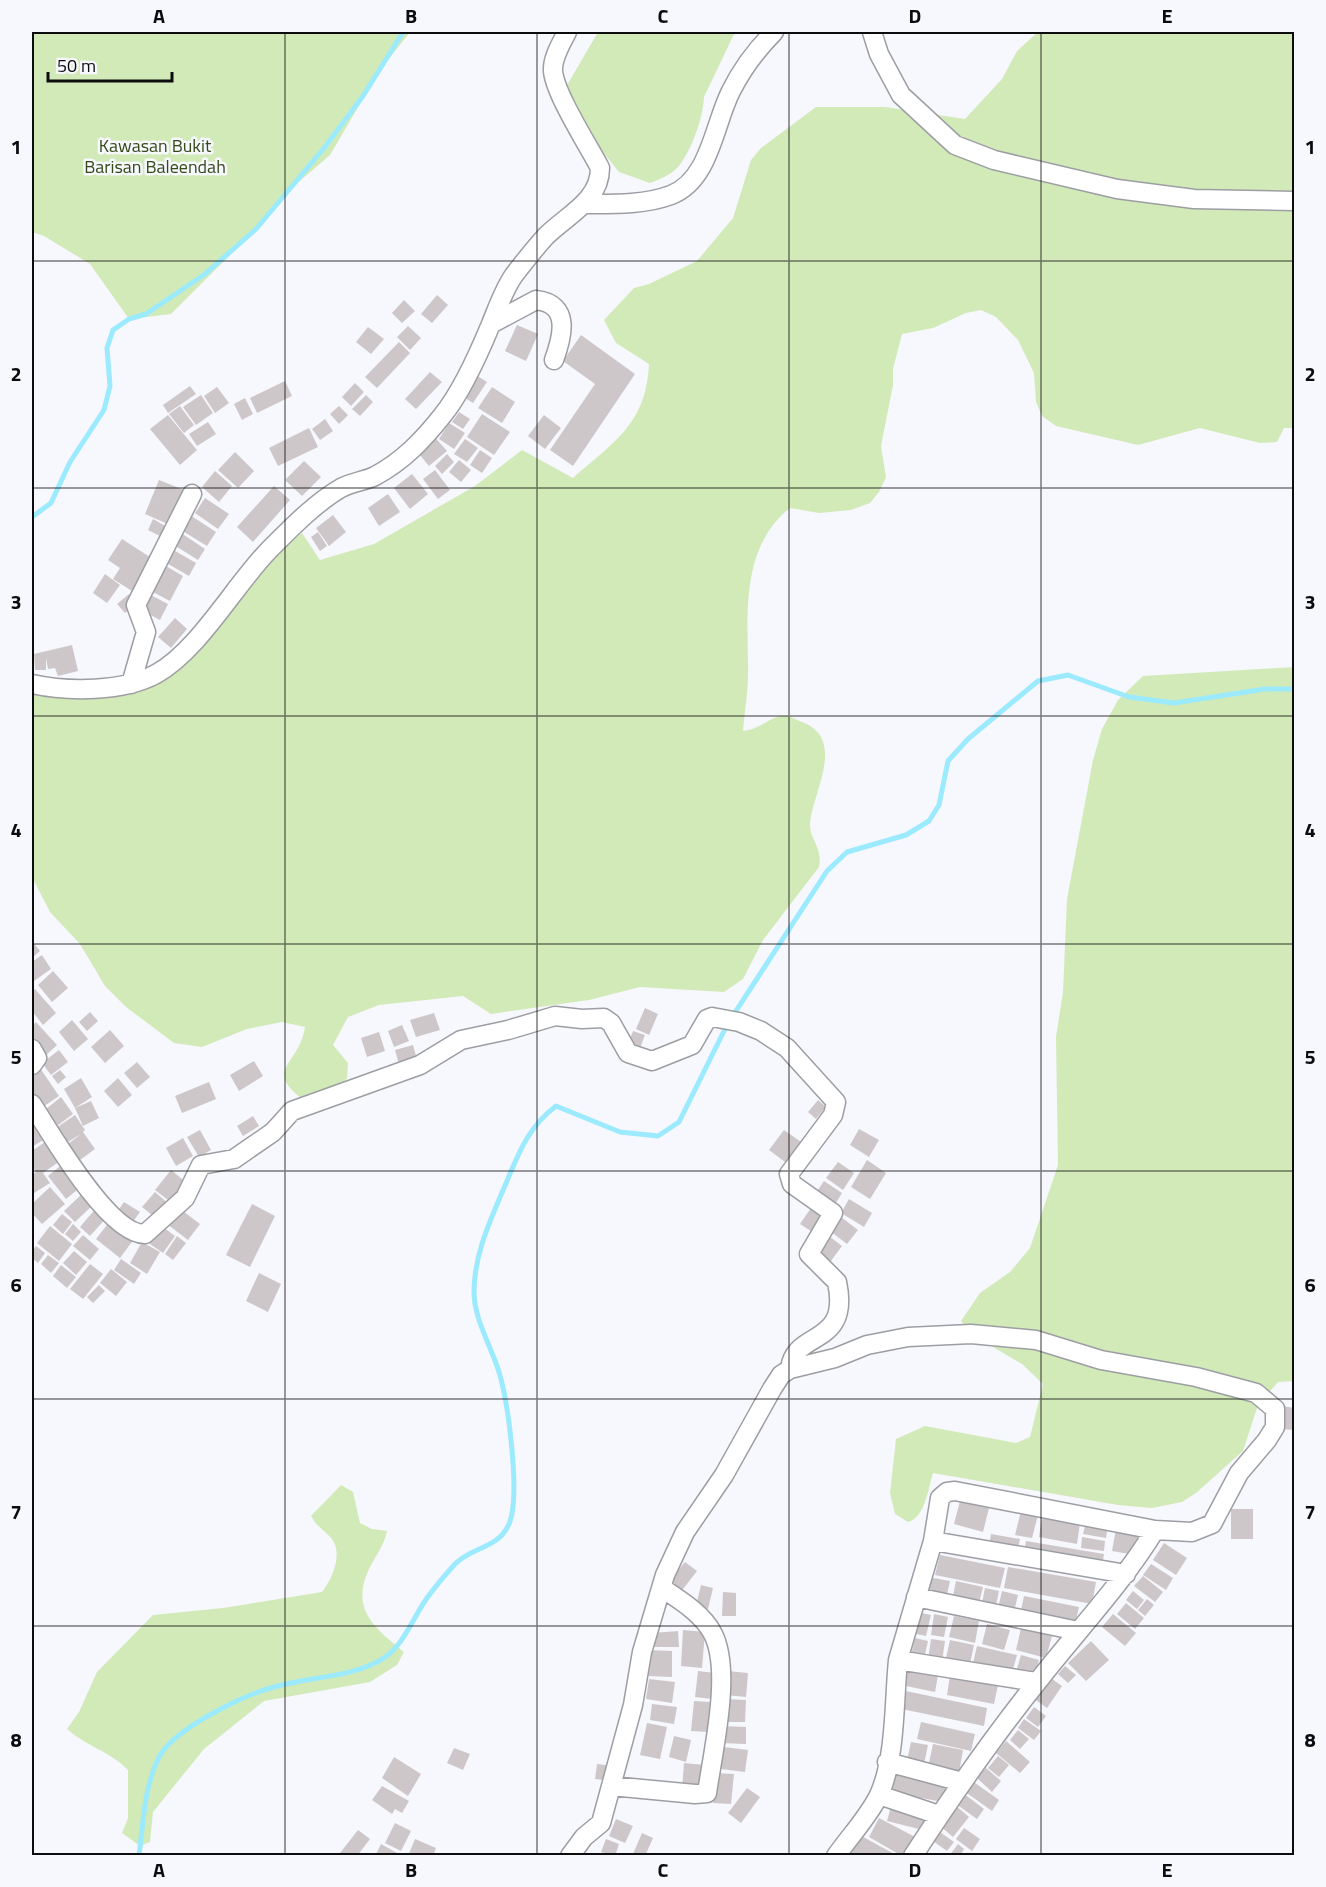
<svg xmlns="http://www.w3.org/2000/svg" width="1326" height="1887" viewBox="0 0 1326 1887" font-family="'Titillium Web',sans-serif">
<rect width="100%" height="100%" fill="#f7f7fe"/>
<!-- green -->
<path fill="#d2eab8" d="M32 32H410L380 70 330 155 280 198 256 229 171 314 129 319 90 264 44 236 32 232Z
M598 32H735L704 97C703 118 692 150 678 167 671 175 660 179 650 183L619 172 599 147 566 87Z
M1038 32H1294V428H1284L1277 442 1260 443 1200 428 1138 445 1056 426 1042 416 1036 402 1034 373 1018 340 996 317 981 310 966 313 933 328 902 334 893 369V385L881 446 886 477 879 492 870 503 851 510 819 513 790 508C743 545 747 608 748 662 749 685 745 709 743 731 760 730 769 716 785 716 790 716 797 720 802 722 847 739 813 791 810 823 809 839 823 847 819 867L763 940 743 979 724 992 640 987 589 1000 491 1014 463 996 379 1005 348 1017 333 1045 348 1063 347 1078 334 1100 311 1105C258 1069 299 1068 305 1027L282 1022 247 1029 202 1047 174 1043 126 1007 105 986 80 944 50 912 32 877V689L107 696 176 672 285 547 302 533 320 560 374 544 475 486 522 450 573 478C615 441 646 424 649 364L616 343 604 320 634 288 649 284 697 261 733 218 751 160 761 148 816 107H885L965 119 1002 79 1017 51Z
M1294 667V1381L1278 1382 1258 1405 1243 1451 1196 1493 1182 1502 1152 1508 1118 1505 933 1473C928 1489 925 1518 908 1522L895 1514 890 1493 896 1439 925 1426 1016 1443 1030 1437 1043 1384 1022 1364 971 1334 961 1321 980 1293 1010 1272 1030 1248 1058 1165 1056 1037 1063 992 1067 899 1093 760 1102 729 1118 700 1143 676Z
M341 1485 353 1492 360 1523 372 1529 387 1531C384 1546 376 1555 369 1569 350 1610 375 1628 404 1652L397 1665 370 1682 264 1701 204 1749 153 1812 150 1842 140 1846 122 1833 128 1818V1770C111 1752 86 1746 67 1729L79 1712 97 1672 153 1615 223 1608 322 1592C332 1579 344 1553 331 1538 323 1529 317 1527 311 1516Z"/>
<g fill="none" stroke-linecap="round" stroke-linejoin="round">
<!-- stream -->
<path stroke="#9beafd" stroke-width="5" d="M32 517 51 503 70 462 104 410 110 386 107 348 113 330 129 319 146 314 205 274 256 229 324 148 363 96 403 32
M732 1017 827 871 847 852 906 835 929 821 939 805 948 761 968 739 1038 681 1068 675 1129 697 1174 703 1265 689H1294
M139 1856C143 1824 144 1788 158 1759 172 1729 244 1695 274 1687 307 1677 344 1678 375 1663 403 1650 410 1622 427 1598 435 1587 445 1575 455 1564 473 1546 498 1549 509 1524 521 1496 508 1402 499 1372 491 1346 474 1319 474 1292 474 1255 490 1221 504 1188 518 1155 527 1128 556 1106L620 1132 658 1136 679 1122 727 1025"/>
</g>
<!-- building -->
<path fill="#cec7c9" d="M437 295 448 305 432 323 421 314Z
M404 300 415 311 402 323 392 313Z
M517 325 538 334 526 361 505 351Z
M408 326 421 338 410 350 397 337Z
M368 327 384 339 371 354 356 342Z
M581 335 635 374 573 466 550 450 595 384 563 361Z
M399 342 410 353 377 388 365 377Z
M430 372 442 382 416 409 405 399Z
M473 373 487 382 473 403 459 394Z
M285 381 292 396 257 413 250 398Z
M355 383 364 392 351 406 342 397Z
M190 386 196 394 168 413 163 405Z
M217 387 229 403 215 413 204 396Z
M492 387 515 402 502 423 478 408Z
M201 395 213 413 196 425 183 407Z
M366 395 373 402 360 416 352 409Z
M245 398 253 414 242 420 234 404Z
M180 406 194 425 184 433 169 414Z
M339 406 348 415 339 424 330 414Z
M459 412 470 419 463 429 452 422Z
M482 414 510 432 494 455 467 437Z
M168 415 197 450 180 465 150 429Z
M544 415 561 428 545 449 528 436Z
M325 419 333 431 320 440 312 429Z
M208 422 216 434 197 446 189 434Z
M449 423 465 433 454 449 439 439Z
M309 428 318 447 278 466 269 448Z
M432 434 447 451 429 466 415 449Z
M465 439 478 448 467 462 454 454Z
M480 450 492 458 482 473 470 465Z
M235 452 254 471 238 488 218 470Z
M447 454 454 462 442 474 435 466Z
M459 460 471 470 461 482 449 472Z
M304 461 321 477 302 496 285 480Z
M435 470 450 490 438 499 423 479Z
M215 471 232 486 219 502 202 487Z
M412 474 428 494 410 509 394 488Z
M159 480 184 490 170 525 145 514Z
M274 486 290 500 253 542 237 527Z
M388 494 400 512 379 526 368 508Z
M205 498 229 514 218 529 195 513Z
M190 515 216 532 207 546 181 530Z
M333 515 346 532 329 546 316 528Z
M153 519 169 528 164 538 148 530Z
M318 532 327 546 320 551 311 537Z
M181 533 205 549 198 560 174 545Z
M122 539 153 559 132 591 113 579 120 568 108 560Z
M170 548 196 563 189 576 163 561Z
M159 562 183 576 170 601 147 589Z
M105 574 120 585 107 603 93 593Z
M145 592 168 604 160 620 137 608Z
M129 594 137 603 125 613 117 604Z
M175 618 187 629 171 648 158 637Z
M72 645 78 671 58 676 55 668 48 669 46 658V670H35L34 654Z
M32 941 40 951 32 958Z
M42 955 51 969 34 981 32 978V962Z
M53 971 68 988 52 1002 38 985Z
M35 989 56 1013 43 1025 32 1011V992Z
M645 1008 658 1014 649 1035 636 1029Z
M90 1012 98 1021 87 1031 79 1022Z
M434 1013 440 1030 416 1037 410 1020Z
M72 1020 88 1039 74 1051 59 1032Z
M36 1022 57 1045 44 1057 32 1044V1026Z
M402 1025 409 1041 394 1047 388 1031Z
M110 1030 124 1046 105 1063 91 1047Z
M633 1031 645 1035 640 1048 628 1044Z
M379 1032 385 1051 367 1057 361 1038Z
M413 1045 418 1063 400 1068 395 1050Z
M59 1050 68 1062 51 1075 42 1063Z
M254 1061 263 1076 239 1091 230 1075Z
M137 1062 150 1077 137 1088 124 1073Z
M40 1068 59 1096 40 1109 32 1097V1074Z
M60 1070 66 1077 58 1084 52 1076Z
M81 1078 92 1097 75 1108 64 1089Z
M118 1078 132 1095 118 1107 104 1091Z
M209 1082 216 1099 182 1113 175 1096Z
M61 1097 73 1114 53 1129 41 1113Z
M818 1100 826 1107 816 1119 808 1112Z
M91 1101 99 1118 83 1126 75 1108Z
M75 1115 85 1130 83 1132 95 1149 76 1163 64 1147 81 1134 63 1145 53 1130Z
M253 1116 259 1126 243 1136 237 1126Z
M36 1118 48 1137 32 1147V1121Z
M859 1129 879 1140 869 1157 850 1145Z
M200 1130 211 1150 199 1157 187 1137Z
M784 1130 804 1144 789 1165 769 1150Z
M183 1138 193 1156 176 1166 166 1148Z
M49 1139 63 1159 43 1173 50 1183 34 1193 32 1189V1175L36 1172 32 1165V1151Z
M867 1160 886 1173 870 1199 851 1187Z
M838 1162 854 1173 843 1190 826 1178Z
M64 1163 82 1186 66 1199 48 1176Z
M171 1170 188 1184 172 1203 155 1190Z
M824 1181 842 1193 832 1209 813 1197Z
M50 1187 65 1204 42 1224 32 1213V1204Z
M84 1192 95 1203 75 1222 64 1211Z
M155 1192 170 1205 158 1220 142 1207Z
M849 1199 872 1213 864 1227 841 1213Z
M124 1202 140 1212 130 1226 115 1215Z
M815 1202 832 1213 817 1235 800 1224Z
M252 1204 275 1216 250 1267 226 1255Z
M97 1207 108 1216 90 1236 80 1227Z
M179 1208 200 1224 188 1240 167 1224Z
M62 1214 72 1222 63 1234 53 1225Z
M837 1214 858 1230 847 1244 826 1228Z
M110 1221 134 1239 120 1258 96 1239Z
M73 1224 81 1232 73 1241 65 1234Z
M159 1224 175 1236 163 1253 147 1242Z
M50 1226 72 1244 59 1261 37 1243Z
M825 1233 842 1246 828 1265 811 1253Z
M83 1235 99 1249 90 1260 73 1246Z
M177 1236 186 1243 173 1260 165 1254Z
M142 1242 160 1252 147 1274 130 1263Z
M36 1246 45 1253 38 1263 32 1258V1252Z
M74 1251 87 1262 76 1275 63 1263Z
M48 1255 59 1263 51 1273 41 1264Z
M121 1259 141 1273 134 1284 114 1270Z
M90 1264 103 1274 83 1299 70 1289Z
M61 1265 76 1277 67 1288 53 1276Z
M111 1269 127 1282 116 1296 100 1283Z
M259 1273 281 1284 268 1312 246 1301Z
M99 1285 105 1291 93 1303 87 1297Z
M1283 1406 1294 1408V1430L1280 1429Z
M960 1501 989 1508 983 1532 954 1524Z
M1231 1509H1253V1539H1231Z
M1021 1511 1038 1515 1032 1538 1015 1535Z
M1042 1516 1080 1523 1077 1544 1039 1537Z
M1086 1522 1108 1526 1106 1538 1083 1534Z
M1116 1529 1139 1533 1135 1555 1112 1551Z
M991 1534 1020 1539 1017 1552 989 1546Z
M1082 1537 1105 1541 1104 1551 1081 1548Z
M1026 1541 1104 1554 1102 1566 1024 1553Z
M1164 1543 1187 1558 1176 1575 1153 1560Z
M940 1555 1005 1568 1000 1588 935 1575Z
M685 1562 697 1571 680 1593 667 1583Z
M1151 1564 1173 1578 1166 1590 1143 1575Z
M1008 1567 1096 1582 1092 1604 1004 1588Z
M1143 1576 1163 1592 1155 1602 1134 1586Z
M928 1577 950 1581 946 1599 924 1594Z
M956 1581 983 1587 978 1607 952 1601Z
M701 1585 713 1588 708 1609 696 1606Z
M985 1588 999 1591 995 1610 981 1608Z
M1002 1591 1018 1595 1014 1612 998 1608Z
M1133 1591 1144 1600 1137 1609 1126 1600Z
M723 1592 736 1593V1616H722Z
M1024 1596 1079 1607 1075 1625 1020 1615Z
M1147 1599 1154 1605 1145 1616 1138 1610Z
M1126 1603 1144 1618 1135 1629 1117 1614Z
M917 1612 931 1615 926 1636 912 1633Z
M934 1614 948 1617 944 1637 931 1635Z
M1113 1614 1136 1633 1125 1646 1102 1627Z
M954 1616 979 1621 975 1643 949 1637Z
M987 1624 1010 1630 1004 1650 982 1644Z
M1021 1628 1052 1636 1046 1658 1016 1650Z
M683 1630 705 1632 702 1668 681 1666Z
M678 1631 679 1647H652V1633Z
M915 1638 928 1641 924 1659 911 1656Z
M931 1639 945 1641 942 1662 928 1659Z
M950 1640 974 1645 970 1664 946 1658Z
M1091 1641 1109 1660 1086 1681 1068 1663Z
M977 1646 1017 1655 1012 1673 973 1663Z
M648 1650 672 1651V1677L647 1676Z
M1021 1655 1039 1660 1034 1677 1016 1672Z
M1065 1666 1076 1675 1068 1683 1058 1674Z
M904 1669 938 1675 935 1692 901 1685Z
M698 1671 715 1673 712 1699 695 1697Z
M727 1671 748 1673 746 1697 725 1695Z
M950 1675 998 1685 994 1704 947 1695Z
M1048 1676 1062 1686 1047 1708 1033 1698Z
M649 1679 675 1682 672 1703 646 1699Z
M901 1690 987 1708 984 1726 897 1708Z
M725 1699 746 1700 745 1722H724Z
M694 1701 710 1702 707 1732 691 1731Z
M652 1704 677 1707 674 1724 650 1720Z
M1034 1707 1046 1716 1038 1727 1026 1718Z
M1024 1719 1041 1731 1034 1740 1018 1728Z
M921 1722 975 1734 971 1751 917 1739Z
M647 1723 667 1727 660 1759 640 1755Z
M722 1726 746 1727V1744L721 1743Z
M1018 1730 1029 1739 1020 1749 1010 1740Z
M674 1736 691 1740 686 1762 669 1757Z
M1006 1741 1030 1762 1020 1773 996 1753Z
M911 1742 928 1745 924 1764 907 1761Z
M933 1744 963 1750 959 1773 928 1767Z
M724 1747 748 1750 745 1772 721 1769Z
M454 1748 470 1754 463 1770 447 1763Z
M998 1756 1009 1765 999 1777 988 1768Z
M394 1757 421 1774 408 1796 382 1778Z
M684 1763 705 1765 702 1791 682 1789Z
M597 1764 613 1766 611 1781 595 1779Z
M986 1768 1001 1781 992 1792 977 1778Z
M894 1770 947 1781 943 1802 889 1792Z
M715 1773 734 1774 731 1804 713 1803Z
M971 1780 999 1800 992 1811 964 1791Z
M382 1786 409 1801 402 1813 395 1809 392 1814 372 1800Z
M747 1788 760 1797 741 1823 728 1813Z
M963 1793 984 1809 977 1819 956 1804Z
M892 1803 928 1812 923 1830 887 1821Z
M955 1805 969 1817 953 1837 939 1825Z
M879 1818 917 1838 908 1856H902L869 1837Z
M616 1819 633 1826 625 1843 609 1836Z
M395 1823 411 1831 401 1851 385 1843Z
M964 1828 980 1839 972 1851 956 1839Z
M358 1830 370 1839 357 1856H343L340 1853Z
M937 1830 954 1842 947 1851 930 1839Z
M642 1833 653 1838 645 1856H637L633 1854Z
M856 1833 898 1856H851L845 1853Z
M415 1839 436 1848 433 1856H408Z
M606 1839 619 1844 615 1856 601 1852Z
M381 1844 399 1854 398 1856H375Z
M958 1844 964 1849 960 1856H949Z"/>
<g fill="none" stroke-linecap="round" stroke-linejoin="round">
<!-- street casing -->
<g stroke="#9d9ea4" stroke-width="21">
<path id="street" d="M872 32 879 54 901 95 955 145 994 160 1117 189 1194 199 1294 201
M584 204C612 204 645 205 671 195 710 180 714 124 731 91 742 69 757 49 774 32
M491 324 536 300C572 304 562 338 554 360
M32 684C68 692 123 692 156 674 199 650 234 586 269 550 290 529 315 503 341 488 352 482 365 481 375 476 403 461 423 440 442 416 462 392 479 353 491 324 498 307 504 289 514 275 524 262 535 248 546 236 567 215 600 201 600 168 588 145 555 94 553 71 552 58 562 42 567 32
M131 684 146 632 136 605 192 494
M32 1049 37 1058 32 1065
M32 1104C51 1134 109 1235 145 1234L185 1198 201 1165 234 1159 273 1132 292 1111 420 1065 461 1040 508 1030 555 1016 582 1019 604 1018 611 1023 628 1053 652 1061 692 1045 707 1019 712 1017 739 1022 761 1031 787 1048 836 1102 833 1115 789 1174 792 1184 833 1213 809 1254 837 1282C851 1348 794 1329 790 1369
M933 1541 1126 1574
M916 1597 1078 1631
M1036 1682 898 1660 933 1541 940 1498 947 1492 955 1491 1155 1530
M887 1762 962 1782
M611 1786 695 1794 707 1793C713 1751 732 1671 713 1634 703 1614 680 1600 662 1588
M879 1795 939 1815
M570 1856 584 1837 601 1823 633 1705 642 1652 665 1575 685 1532 724 1475 772 1389 781 1375 790 1369 835 1358 867 1345 908 1337 971 1334 1036 1340 1101 1360 1196 1377 1256 1393 1275 1409V1427L1267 1440 1239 1473 1212 1524 1192 1532 1155 1530C1122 1584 1077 1631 1038 1681 993 1737 952 1796 913 1856
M836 1856C850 1836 869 1816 879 1795 896 1758 894 1700 898 1660"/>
</g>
<!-- street -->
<use href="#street" stroke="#fff" stroke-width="18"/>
</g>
<!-- grid -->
<path fill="none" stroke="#0c0c0e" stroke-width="1.5" stroke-opacity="0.55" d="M285 32V1856M537 32V1856M789 32V1856M1041 32V1856M32 261H1294M32 488H1294M32 716H1294M32 944H1294M32 1171H1294M32 1399H1294M32 1626H1294"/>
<g text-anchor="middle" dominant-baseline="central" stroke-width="5" stroke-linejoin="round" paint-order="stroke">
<!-- park labels -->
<g font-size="18" fill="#354917" stroke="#f7f7fe">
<text x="155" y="145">Kawasan Bukit<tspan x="155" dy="21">Barisan Baleendah</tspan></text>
</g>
</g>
<!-- border -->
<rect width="1326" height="1887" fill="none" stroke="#f7f7fe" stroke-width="66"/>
<!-- scale -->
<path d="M48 72v9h124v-9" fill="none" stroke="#0c0c0e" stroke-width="3"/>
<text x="57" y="72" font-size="18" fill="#0c0c0e" stroke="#f7f7fe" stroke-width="4.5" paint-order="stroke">50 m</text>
<rect x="33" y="33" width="1260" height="1821" fill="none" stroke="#0c0c0e" stroke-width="2"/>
<g font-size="20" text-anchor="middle" font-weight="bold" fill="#0c0c0e">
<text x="159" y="23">A</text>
<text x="411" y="23">B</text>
<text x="663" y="23">C</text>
<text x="915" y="23">D</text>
<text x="1167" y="23">E</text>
<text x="16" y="154">1</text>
<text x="1310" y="154">1</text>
<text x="16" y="381">2</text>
<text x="1310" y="381">2</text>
<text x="16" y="609">3</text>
<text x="1310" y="609">3</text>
<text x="16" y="837">4</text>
<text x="1310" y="837">4</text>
<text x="16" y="1064">5</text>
<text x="1310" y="1064">5</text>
<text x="16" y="1292">6</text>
<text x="1310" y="1292">6</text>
<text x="16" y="1519">7</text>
<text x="1310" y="1519">7</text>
<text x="16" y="1747">8</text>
<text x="1310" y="1747">8</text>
<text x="159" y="1877">A</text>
<text x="411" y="1877">B</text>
<text x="663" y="1877">C</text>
<text x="915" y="1877">D</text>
<text x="1167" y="1877">E</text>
</g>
</svg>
